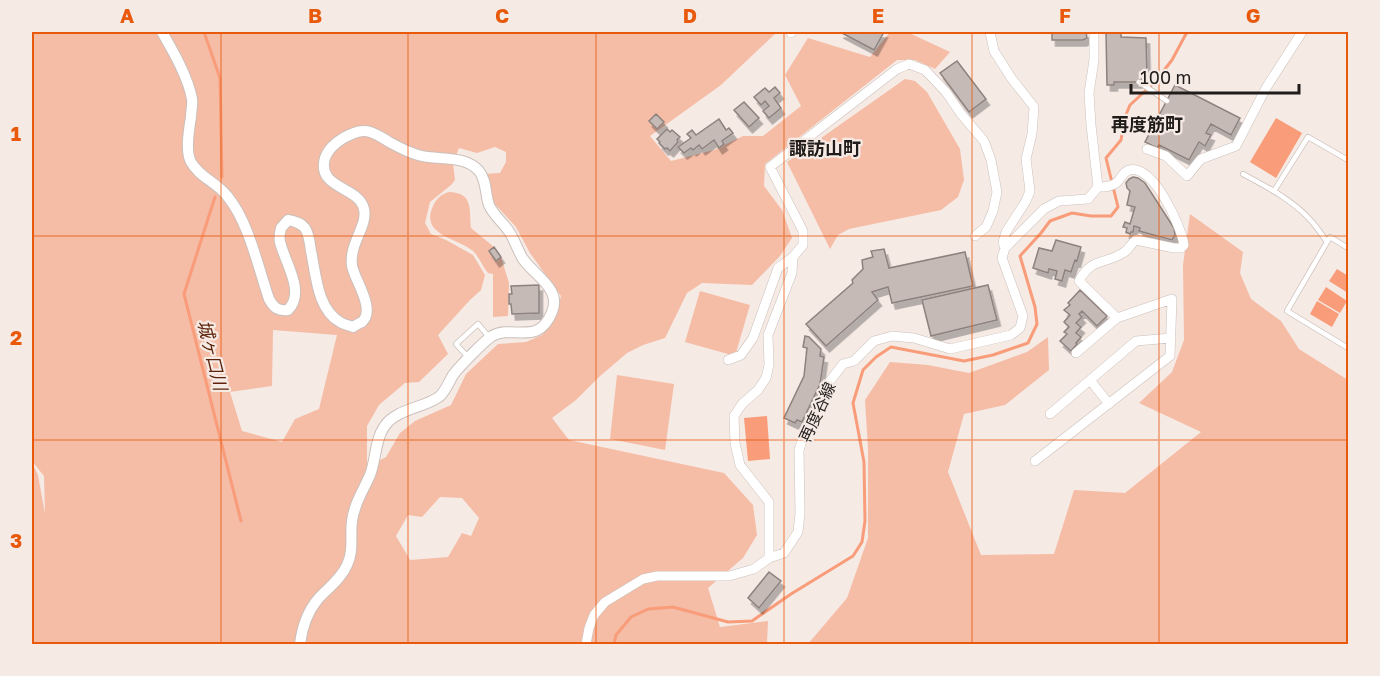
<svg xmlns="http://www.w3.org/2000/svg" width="1380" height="676" viewBox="0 0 1380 676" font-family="'Golos Text','Noto Sans JP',sans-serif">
<defs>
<filter id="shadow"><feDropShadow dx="3.5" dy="6" stdDeviation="0" flood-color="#0004"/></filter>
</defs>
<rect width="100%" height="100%" fill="#f6eae5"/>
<!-- green -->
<path fill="#f5bca6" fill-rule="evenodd" d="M32 32H777L721 85 650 136 671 161 714 150 743 136H763L801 106 785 75 808 38 870 57 890 32H907L950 52 935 69 915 60H897L765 164 764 186 782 210 792 238 780 256 752 285 702 283 687 293 665 338 643 345 627 353 599 377 576 400 552 418 569 440 724 473 753 505 757 535 743 558 708 588 720 627 768 621 767 644H32V463L38 475 45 514 44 476 32 461ZM495 147 506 152V162L500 173 485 174 494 203 516 227 530 253 561 296 555 316 542 335 526 342 498 344 466 374 451 405 415 421 400 433 386 457 367 467V426L379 405 405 383 419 382 448 354 438 335 470 300 481 290 485 275 473 255 446 240 431 234 425 223 430 202 451 185 455 180 453 163 459 148 477 153ZM273 330 337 335 319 409 295 419 282 442 242 431 230 392 272 386ZM440 497 462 498 479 518 471 536 462 533 448 557 410 560 396 536 408 515 422 517Z
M905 79 915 81 927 92 960 149 964 180 958 197 941 210 849 229 838 235 830 249 787 162Z
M450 192C474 193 469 211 471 228L494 247 497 260 501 257 509 283 508 316 493 317V274L488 273C483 267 480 259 475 253 461 238 419 237 433 206 436 199 442 193 450 192Z
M1190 214 1243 252 1240 273 1251 299 1281 321 1299 349 1348 380V644H808L847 598 868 538V448L865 400 890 362 928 365 969 373 1027 352 1048 337 1049 370 1005 405 964 414 948 472 981 555 1054 554 1074 490 1125 493 1201 432 1139 403 1172 372 1184 340 1183 265Z
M700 291 750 305 735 356 685 342Z
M617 375 674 384 665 450 610 439Z"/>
<!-- water -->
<path fill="#f89c79" d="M1276 118 1302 133 1276 178 1250 162Z
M1337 269 1348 276V293L1329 281Z
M1326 287 1347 301 1340 313 1318 300Z
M1317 301 1339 314 1332 327 1310 314Z
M767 416 770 459 748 461 744 418Z"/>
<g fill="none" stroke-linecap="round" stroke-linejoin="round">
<!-- stream -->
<path stroke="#f89c79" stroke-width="3" d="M204 32 220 78 222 177
M215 197 184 294 241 521
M614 644 616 635 631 617 648 609 673 607 728 622 752 621 791 594 853 556 862 542 865 521 864 462 853 403 863 370 876 357 891 347 964 361 993 355 1028 343 1037 324 1035 307 1020 256 1041 233 1050 221 1072 213 1091 216H1111L1118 207 1106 158 1121 140 1125 117 1130 105 1155 82 1172 60 1187 32"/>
</g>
<!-- building -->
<path fill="#c6bab6" stroke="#8d827e" stroke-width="1.5" filter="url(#shadow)" d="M840 32H884L874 50Z
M1052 32H1086L1087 38 1083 40H1052Z
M1106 32H1121V37L1146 38 1147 74 1139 82H1114V85H1107Z
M957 61 986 99 969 112 940 73Z
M1175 85 1240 118 1231 135 1211 124 1206 133 1211 135 1205 146 1199 142 1189 160 1159 145 1157 148 1145 142Z
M775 87 780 93 774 98 781 108 769 118 763 111 769 106 765 101 761 105 754 97 765 88 769 92Z
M744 102 759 118 749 127 734 110Z
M656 114 664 122 657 129 649 121Z
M719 119 726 130 729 128 733 133 722 141 724 144 719 148 714 140 702 149 699 145 693 150 691 148 684 153 678 147 691 138 687 134 692 130 696 135Z
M667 129 670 132 672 130 680 137 677 140 678 142 670 151 667 148 665 149 659 143 660 142 657 139Z
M1133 177 1138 178 1145 183 1174 228 1175 235 1172 240 1139 231 1140 228 1134 226 1133 232H1131L1130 234 1126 232 1127 228 1123 227 1125 222 1130 224 1135 207 1127 205 1130 191 1127 188 1126 183 1129 179Z
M1056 240 1081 247 1077 261 1075 260 1071 272 1065 270 1062 281 1055 279 1057 271 1049 269 1048 273 1033 268 1039 248 1052 251Z
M494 247 501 257 496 261 489 251Z
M884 249 889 268 965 252 973 286 892 303 888 287 872 292 878 300 826 346 806 324 853 283 852 280 863 269 862 260 873 257 871 251Z
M539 285V313L512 314 511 304H509V294H512L511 286Z
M988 285 997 320 931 336 922 300Z
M1080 290 1107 316 1097 326 1082 311 1079 314 1082 317 1076 323 1081 327 1076 333 1081 337 1076 343 1077 344 1071 351 1060 341 1067 334 1064 332 1069 327 1064 322 1070 315 1064 310 1070 305 1068 303Z
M805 336 809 337 821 349 820 356 824 357 820 384 802 422 797 420 795 423 784 418 804 376 807 348 803 347Z
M769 572 781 581 759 608 748 598Z"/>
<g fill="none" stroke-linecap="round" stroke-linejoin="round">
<!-- service casing -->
<g stroke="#cbc0bb" stroke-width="6">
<path id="service" d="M1139 82 1167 101
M1243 174C1267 187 1295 201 1313 223 1318 229 1323 236 1327 242
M1274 191 1308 137 1348 160
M1348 248 1330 237 1287 311 1348 348
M467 356 456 344 478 324 489 337"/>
</g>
<!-- minor casing -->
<g stroke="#cbc0bb" stroke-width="10">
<path id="minor" d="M990 32 994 51 1012 79 1034 107 1032 134 1026 159 1030 191 1026 201 1006 232 1003 242 1005 248
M791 33 792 32
M1147 149 1166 156 1187 176 1201 159 1236 146 1266 88 1302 32
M1076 353 1117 318
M728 360 741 355 753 338 778 268 793 257
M1090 380 1109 404
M1050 414 1136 341 1171 338
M1035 461 1170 356 1172 299 1117 318 1079 281C1091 258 1103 265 1123 253 1129 250 1130 244 1136 240L1174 248H1181L1184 245C1181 226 1153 163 1129 170 1121 173 1122 179 1116 183 1111 187 1104 187 1098 187
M769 558V502L740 465 735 443 734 416 742 404 758 390 766 378 769 365 768 335 792 273 793 257 803 245V231L770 167 897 69 909 64 925 70 946 92 961 114 984 141 991 160 997 192 993 211 986 227 975 236
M586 644 589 628 594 615 605 602 643 579 657 576H729L754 569 769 558 784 553 798 532 800 513 799 450 805 432 821 404 830 381 843 364 854 361 874 341 892 336 914 338 950 349 1011 335 1020 328 1023 316 1002 258 1005 248 1044 209 1059 201 1088 199 1098 187 1091 125 1089 93 1094 60V32"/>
</g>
<!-- tertiary casing -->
<g stroke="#cbc0bb" stroke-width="12">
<path id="tertiary" d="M162 32C173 51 188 77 192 99 193 104 191 111 191 117 189 129 185 152 191 162 199 177 218 183 228 197 249 223 258 267 269 299 274 308 278 311 288 310 306 292 285 263 280 242 279 238 280 232 281 228L288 220C294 221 301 223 305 228 309 234 310 244 311 251 316 274 317 309 340 322 344 325 349 325 353 327 354 326 362 322 362 322 376 309 355 281 352 266 349 243 368 226 364 209 359 186 316 189 325 158 329 146 343 137 354 133 369 127 379 136 391 143 400 148 408 152 418 155 438 161 464 154 479 171 487 181 485 194 489 205 493 215 504 223 510 233 515 241 518 251 523 259 535 276 562 289 552 312 538 347 513 324 492 336 483 342 459 367 453 375 449 382 446 390 440 396 426 408 396 408 384 427 375 440 376 460 370 475 363 491 354 504 352 521 350 536 354 551 347 565 341 579 328 588 318 599 307 612 302 628 300 644"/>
</g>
<!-- service -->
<use href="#service" stroke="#fff" stroke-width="4.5"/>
<!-- minor -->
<use href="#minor" stroke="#fff" stroke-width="9"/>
<!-- tertiary -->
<use href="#tertiary" stroke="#fff" stroke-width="10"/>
</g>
<!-- grid -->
<path fill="none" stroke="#e8590c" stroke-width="1.5" stroke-opacity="0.55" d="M221 32V644M408 32V644M596 32V644M784 32V644M972 32V644M1159 32V644M32 236H1348M32 440H1348"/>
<g text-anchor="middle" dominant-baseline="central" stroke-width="4.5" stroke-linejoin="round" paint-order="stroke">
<!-- street labels -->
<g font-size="16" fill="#201c1a" stroke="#f6eae5">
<text transform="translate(817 412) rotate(-65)">再度谷線</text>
</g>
<!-- neighbourhood labels -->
<g font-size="18" font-weight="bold" fill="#201c1a" stroke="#f6eae5">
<text x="1147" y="124">再度筋町</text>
<text x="825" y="148">諏訪山町</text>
</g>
<!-- water labels -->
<g font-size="18" font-style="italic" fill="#5d240b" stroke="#f6eae5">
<text transform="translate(213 355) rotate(76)">城ヶ口川</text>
</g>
</g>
<!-- border -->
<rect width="1380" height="676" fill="none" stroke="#f6eae5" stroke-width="66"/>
<!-- scale -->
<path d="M1131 84v9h168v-9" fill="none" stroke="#201c1a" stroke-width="3"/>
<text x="1140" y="84" font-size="18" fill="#201c1a" stroke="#f6eae5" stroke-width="4.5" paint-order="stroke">100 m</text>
<rect x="33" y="33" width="1314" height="610" fill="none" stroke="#e8590c" stroke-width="2"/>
<g font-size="20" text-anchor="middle" font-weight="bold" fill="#e8590c">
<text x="127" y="23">A</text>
<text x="315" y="23">B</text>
<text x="502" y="23">C</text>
<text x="690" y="23">D</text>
<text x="878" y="23">E</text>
<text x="1065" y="23">F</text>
<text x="1253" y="23">G</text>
<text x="16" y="141">1</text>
<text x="16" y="345">2</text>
<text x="16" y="548">3</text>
</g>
</svg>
